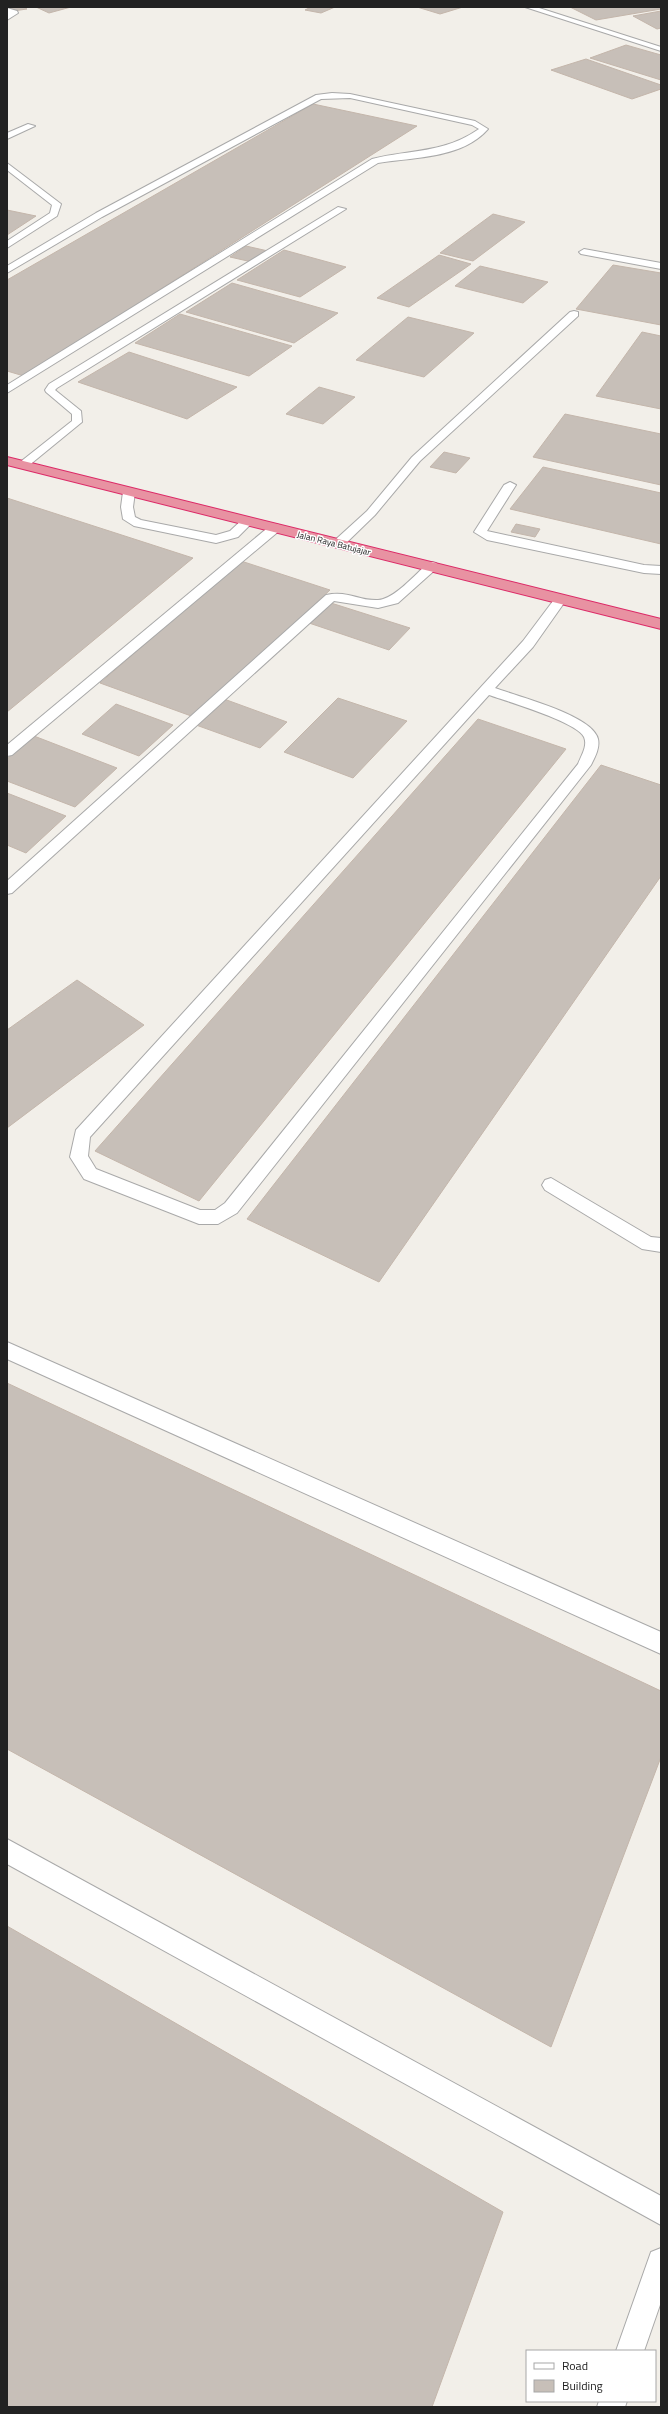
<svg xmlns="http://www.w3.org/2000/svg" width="668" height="2414" viewBox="0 0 668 2414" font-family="'Titillium Web',sans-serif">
<rect width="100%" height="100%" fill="#f2efe9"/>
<!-- building -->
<path fill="#c7bfb8" stroke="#c4b6ab" d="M24 7 27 9 13 11 7 8Z
M36 7H71L49 13Z
M311 7H335L321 13 305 10Z
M417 7H463L440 14Z
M570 7H661V9L596 20Z
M661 11V28L657 29 633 16Z
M626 45 661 55V80L590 58Z
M586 59 661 85V89L632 99 551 70Z
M313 104 417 126 24 376 7 371V280Z
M7 210 36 216 7 235Z
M493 214 525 222 473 261 440 253Z
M246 246 268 251 252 262 230 257Z
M284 250 346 267 300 297 237 280Z
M439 255 471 264 409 307 377 298Z
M613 265 661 273V325L576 309Z
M480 266 548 282 523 303 455 286Z
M232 283 338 313 294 343 186 312Z
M180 314 292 346 249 376 135 343Z
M408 317 474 333 424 377 356 360Z
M642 332 661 336V409L596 396Z
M129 352 237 387 187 419 78 382Z
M319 387 355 397 323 424 286 414Z
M565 414 661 434V485L533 457Z
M444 452 470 458 456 473 430 467Z
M543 467 661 493V544L510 509Z
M7 498 193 558 7 712Z
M516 524 540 529 535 537 511 532Z
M241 561 330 590 194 717 100 683Z
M331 603 410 628 389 650 309 623Z
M338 698 407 721 353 778 284 752Z
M224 699 287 722 260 748 196 725Z
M116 704 173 725 139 756 82 734Z
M478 719 566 749 199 1201 95 1151Z
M34 736 117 768 75 807 7 781V759Z
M601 765 661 785V876L379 1282 247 1219Z
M7 793 66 816 26 853 7 845Z
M77 980 144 1025 7 1128V1030Z
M7 1383 661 1691V1757L551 2047 7 1749Z
M7 1926 503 2212 432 2407H7Z"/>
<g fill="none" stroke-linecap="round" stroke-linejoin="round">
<!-- lane casing -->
<g stroke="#a9a9a9" stroke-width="2">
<path id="lane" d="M525 7H536L661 47V51Z
M332 93 350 94 475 121 488 129C462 159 413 157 378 163L7 393V385L372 159C411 149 443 154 479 129L472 125 350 98 321 99 102 217 7 273V266L96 213 316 95Z
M28 124 35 126 7 139V133Z
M7 163 61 204 57 216 7 248V241L50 213 52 205 7 170Z
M338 207 346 209 57 388 55 390 81 411 82 422 27 467H19V463L72 421V414L46 392 45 390 49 384Z
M584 249 661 263V269L581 254 579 252Z
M574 311 578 312V316L420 461 375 515 342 547H334L332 544 334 541 367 511 412 457 570 312Z
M510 482 516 485 487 531 644 565 661 566V574L644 573 487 540 474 532 504 485Z
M129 489 135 492 133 507 135 517 141 520 216 535 230 531 244 518H252L254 521 238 537 216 543 134 526 123 519 121 507 123 492Z
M275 524 279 525 281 528 279 531 12 755 7 756V745L271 525Z
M432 562 436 563 438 566 436 569 398 603 378 608 334 601 12 893 7 894V881L326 595C348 590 358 601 378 600 393 600 416 574 428 563Z
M560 596 566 600 564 603 533 647 495 688C516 696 593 715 598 739 600 748 595 757 591 765L237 1213 218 1224H199L84 1179 70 1157 76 1130 523 641 556 597ZM489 695C506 701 577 722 584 737 588 746 581 756 578 764L225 1203 215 1210H200L96 1169 88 1156 90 1137Z
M551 1178 651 1237 661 1238V1252L642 1249 545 1190 542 1185 545 1180Z
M7 1342 661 1632V1654L7 1359Z
M7 1839 661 2196V2225L7 1864Z
M661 2248V2302L644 2351H616L651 2252Z
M599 2401H627L625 2407H597Z"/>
</g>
<!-- street casing -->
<g stroke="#a9a9a9" stroke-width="2">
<path id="street" d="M7 8 17 11 18 13 7 20Z"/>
</g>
<!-- highway casing -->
<g stroke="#dc2a67" stroke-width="2">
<path id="highway" d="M7 457 661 619V629L7 465Z"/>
</g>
<!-- lane -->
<use href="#lane" fill="#fff" fill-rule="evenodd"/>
<!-- street -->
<use href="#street" fill="#fff" fill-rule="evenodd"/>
<!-- highway -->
<use href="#highway" fill="#e892a2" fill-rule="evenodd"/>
</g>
<g text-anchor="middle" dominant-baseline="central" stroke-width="3" stroke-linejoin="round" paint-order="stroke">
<!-- far-street labels -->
<g font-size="9" fill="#222" stroke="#fff">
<text transform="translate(334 543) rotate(14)">Jalan Raya Batujajar</text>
</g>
</g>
<!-- border -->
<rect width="668" height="2414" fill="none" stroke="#222222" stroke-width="16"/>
<!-- legend -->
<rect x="526" y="2350" width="130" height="52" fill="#ffffff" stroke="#a7a7a7"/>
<rect x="534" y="2363" width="20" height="6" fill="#ffffff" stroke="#a7a7a7"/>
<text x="562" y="2370" font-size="12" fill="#222222">Road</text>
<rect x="534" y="2380" width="20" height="12" fill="#c7bfb8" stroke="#a7a7a7"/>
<text x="562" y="2390" font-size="12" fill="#222222">Building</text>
</svg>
